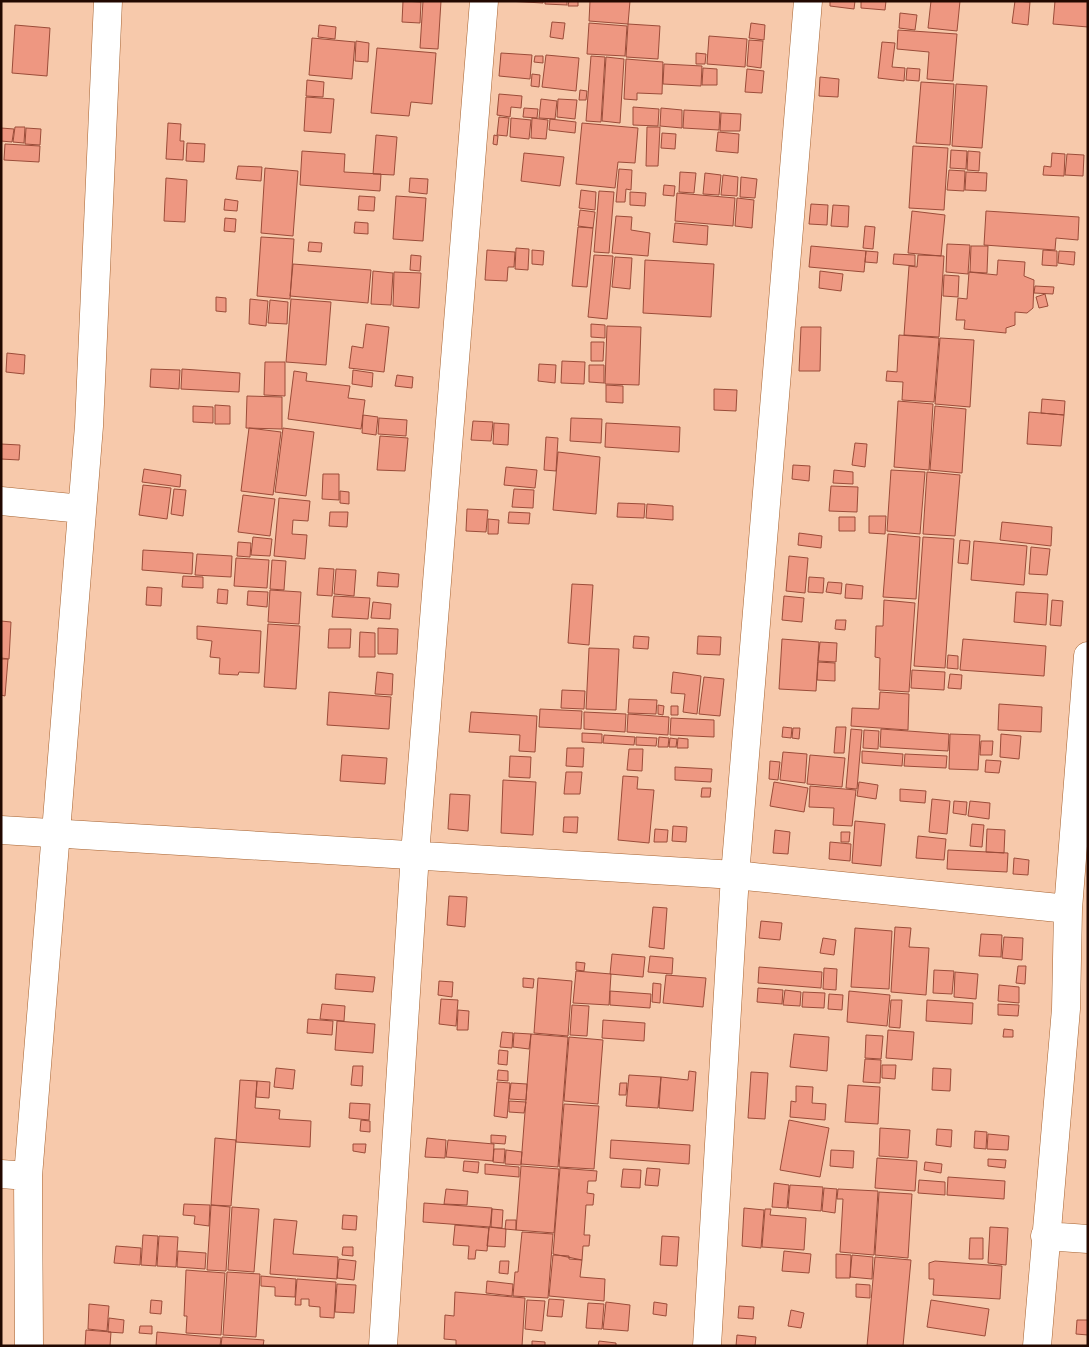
<svg xmlns="http://www.w3.org/2000/svg" width="1089" height="1347" viewBox="0 0 1089 1347" font-family="Overpass,sans-serif">
<rect width="100%" height="100%" fill="#f7c9ab"/>
<!-- building -->
<path fill="#ee9781" stroke="#9b4c39" d="M403 1 421 2 420 23 402 22Z
M423 1H441L438 49 420 48Z
M507 1H543V3Z
M545 1H567V5L545 4Z
M569 1H578V6H568Z
M590 1H630L628 24 589 21Z
M830 1H855L854 9 830 6Z
M861 1H886L885 10 861 8Z
M931 1H960L957 31 928 28Z
M1015 1 1030 2 1028 25 1012 23Z
M1055 1H1088V27L1053 24Z
M900 13 917 15 915 30 899 28Z
M552 22 565 23 563 39 550 37Z
M589 23 627 26 625 56 587 54Z
M751 23 765 25 764 40 749 38Z
M628 24 660 26 658 59 626 57Z
M15 25 50 28 47 76 12 73Z
M319 25 336 27 335 39 318 37Z
M898 30 957 34 953 81 927 79 929 52 897 49Z
M709 36 747 39 745 67 707 64Z
M312 38 355 42 352 79 309 75Z
M749 40 763 41 761 68 747 66Z
M356 41 369 43 368 62 355 61Z
M882 42 895 43 892 67 905 68 904 81 878 78Z
M377 48 436 53 432 104 411 102 409 116 371 113Z
M501 53 532 55 530 79 499 76Z
M696 53 706 54 705 64H696Z
M546 55 579 58 576 91 542 87Z
M535 56H543V63L534 62Z
M591 56 605 57 601 122 586 121Z
M606 57 624 59 620 123 602 121Z
M626 59 663 62 662 94 637 93V100L624 99Z
M664 64 702 66 701 86 663 84Z
M703 68 717 69V85H702Z
M907 68 920 69 919 81 906 80Z
M747 69 764 71 762 93 745 92Z
M532 74 540 75 539 87 531 86Z
M820 77 839 79 838 97 819 96Z
M307 80 324 82 323 97 306 96Z
M921 82 954 84 950 145 916 143Z
M956 84 987 86 982 148 952 146Z
M580 90 587 91 586 100H579Z
M499 94 522 96 521 108 511 107 510 117 497 115Z
M306 97 334 99 331 133 304 131Z
M541 99 557 101 555 119 539 118Z
M558 99 577 100 575 119 557 117Z
M633 107 659 109 658 126 633 125Z
M524 108 538 109 537 118 523 117Z
M661 108 682 110V128L660 126Z
M684 110 720 112 719 130 683 128Z
M721 113 741 114 740 131H720Z
M499 117 509 118 507 136 497 135Z
M511 118 531 120 529 139 510 137Z
M532 118 548 120 546 139 531 138Z
M550 119 576 122 575 133 549 130Z
M168 123 181 124 180 141H184L183 160 166 159Z
M582 123 638 128 635 163 618 162 615 188 576 184Z
M15 127H25L24 143 13 142Z
M647 127H660L658 166H646Z
M1 128 14 129 12 142 1 141Z
M26 128 41 129 40 145 25 144Z
M718 132 739 134 738 153 716 151Z
M662 133 676 134 675 149 661 148Z
M376 135 397 137 394 175 373 174Z
M494 135 498 136 497 145 493 144Z
M187 143 205 144 204 162 186 161Z
M5 144 40 146 39 162 4 160Z
M913 146 948 148 944 210 909 208Z
M951 150 967 151 966 169 950 168Z
M302 151 345 154 344 172 381 174 380 191 300 185Z
M968 151 980 152 979 171 967 170Z
M524 153 564 157 560 186 521 181Z
M1052 153 1065 154 1064 176 1043 175 1044 166 1051 167Z
M1067 154 1084 155 1083 176 1065 175Z
M238 166 262 167 261 181 236 179Z
M265 168 298 171 293 236 261 233Z
M619 169 632 170 631 190 626 189 625 202H616Z
M949 170 965 171 964 191 947 190Z
M680 172 696 173 694 193 679 192Z
M966 172 987 173 986 191 965 190Z
M705 173 721 175 719 195 703 194Z
M723 175 738 177 737 196 721 195Z
M741 177 757 179 755 198 740 197Z
M166 178 187 180 185 222 164 221Z
M410 178 428 179 427 194 409 192Z
M664 185 675 186 674 196 663 195Z
M581 190 596 192 595 210 579 208Z
M599 191 614 192 609 253 594 252Z
M630 192 646 193 645 206 630 205Z
M677 193 735 198 733 226 675 221Z
M359 196 375 197 374 211 358 210Z
M396 196 426 198 423 241 393 239Z
M737 198 754 200 752 228 735 226Z
M225 199 238 201 237 211 224 210Z
M811 204 828 205 827 225 809 224Z
M833 205 849 206 848 227 831 226Z
M580 210 595 212 593 228 578 226Z
M912 211 945 215 941 256 908 253Z
M986 211 1079 217 1078 240 1056 238 1055 250 984 245Z
M616 216 632 217 631 230 650 233 648 256 612 253Z
M225 218 236 219 235 232 224 231Z
M355 222 368 223V234L354 233Z
M675 223 708 226 707 245 673 242Z
M865 226 875 227 873 249 863 248Z
M578 227 593 228 587 287 572 286Z
M261 237 294 239 290 299 257 296Z
M309 242 322 243 321 252 308 251Z
M947 244 970 245 968 274 946 272Z
M811 246 866 251 864 272 809 267Z
M971 246H988L987 273 970 272Z
M516 248 529 249 528 270 515 269Z
M487 250 515 252 514 267H508L507 281 485 280Z
M532 250 544 251 543 265 532 264Z
M1043 250 1057 251V266L1042 265Z
M866 251 878 252 877 263 865 262Z
M1059 251 1075 252 1074 265 1058 263Z
M894 254 915 255V266L893 264Z
M411 255 421 256 420 271 410 270Z
M594 255 613 256 607 319 588 317Z
M918 255 944 256 939 337 904 335 909 266 917 267Z
M615 257 632 258 630 289 612 287Z
M645 260 714 264 711 317 643 313Z
M998 260 1025 262 1024 276 1034 280 1033 308 1027 313 1015 312V325L1006 328V333L964 329 965 320H956L958 298 967 299 969 272 997 275Z
M293 264 371 270 368 303 290 296Z
M373 271 393 273 391 305 371 304Z
M820 271 843 274 841 291 819 288Z
M394 272 421 273 419 308 393 306Z
M944 275 959 276 958 297 943 296Z
M1035 286 1054 287 1053 294 1034 293Z
M1045 294 1048 306 1039 308 1036 297Z
M216 297 226 298V312L216 311Z
M250 299 268 301 266 326 249 324Z
M291 299 331 302 326 365 286 362Z
M270 300 288 302 287 324 268 323Z
M366 324 389 327 384 372 349 368 352 346 363 348Z
M591 324 605 325V338L591 337Z
M607 326 641 327 639 385 605 384Z
M801 327H821L820 371H799Z
M899 335 939 338 934 402 902 400 903 382 886 381 887 371 897 372Z
M940 338 974 340 970 407 935 404Z
M591 342H604L603 361H591Z
M7 353 25 355 24 374 6 372Z
M562 361 585 362 584 384 561 383Z
M265 362H285V396L264 395Z
M539 364 556 365 555 383 538 381Z
M589 365H604V383L589 382Z
M151 369 180 370 179 389 150 387Z
M182 369 240 373 239 392 181 389Z
M353 370 373 373 372 387 352 384Z
M294 371 307 373 306 381 350 386 348 398 365 400 361 429 288 419Z
M397 375 413 377 412 388 395 386Z
M606 385 623 386V403L606 402Z
M714 389 737 390 736 411 714 410Z
M247 396 282 397V429L246 428Z
M1042 399 1065 401 1064 415 1041 413Z
M898 401 933 404 929 470 894 467Z
M215 405 230 406V424H215Z
M193 406 213 407V423L193 422Z
M935 406 966 409 962 473 930 470Z
M1029 412 1064 415 1061 446 1027 444Z
M363 415 378 417 376 435 362 433Z
M379 418 407 420 406 436 378 434Z
M571 418 602 419 601 443 570 441Z
M473 421 493 422 491 441 471 440Z
M494 423 509 424 508 445 493 444Z
M606 423 680 427 679 452 605 447Z
M249 428 281 432 273 495 241 491Z
M283 428 314 432 306 496 275 492Z
M380 436 408 438 405 471 377 470Z
M546 437 558 438 556 471 544 470Z
M855 443 867 444 865 467 852 465Z
M1 444 20 445 19 460 1 459Z
M558 452 600 457 596 514 553 510Z
M793 465 810 466 809 481 792 479Z
M506 467 537 470 535 488 504 485Z
M144 469 181 475 180 487 142 482Z
M834 470 853 472V484L833 483Z
M891 470 925 472 920 534 887 531Z
M927 472 960 475 955 536 923 534Z
M323 474H339V500L322 499Z
M143 485 171 488 167 519 139 515Z
M831 486 858 487 857 512 829 511Z
M174 489 186 490 183 516 171 514Z
M514 489 534 490 533 508 512 507Z
M340 491 349 492V504L340 503Z
M243 495 275 499 270 536 238 532Z
M279 498 310 501 308 521 293 520 292 534 307 535 305 559 274 556Z
M618 503 645 504 644 518 617 517Z
M647 504 673 506V520L646 518Z
M467 509 488 510 486 532 466 531Z
M330 512H348L347 527 329 526Z
M509 512 530 513 529 524 508 523Z
M869 516H886L885 534 869 533Z
M839 517H855V531H839Z
M488 519 499 520 498 534H488Z
M1002 522 1052 527 1051 546 1000 540Z
M799 533 822 536 821 548 798 545Z
M888 534 920 537 916 599 883 597Z
M253 537 272 539 270 556 251 555Z
M923 537 954 539 945 668 914 666Z
M960 540 970 541 968 564 958 563Z
M974 541 1027 546 1024 585 971 580Z
M238 542 251 543 250 557 237 556Z
M1031 547 1050 549 1047 575 1029 574Z
M143 550 193 553 192 574 142 570Z
M197 554 232 556 231 577 195 575Z
M789 556 808 558 805 593 786 591Z
M236 558 269 560 267 588 234 586Z
M272 560 286 561 284 590 270 589Z
M319 568 334 569 332 596 317 595Z
M336 569 356 570 354 596 334 594Z
M378 572 399 574 398 587 377 586Z
M183 576 203 577V588L182 587Z
M809 577 824 578 823 593 808 592Z
M828 582 842 583 841 594 826 592Z
M572 584 593 585 589 645 568 643Z
M846 584 863 586 862 599 845 598Z
M147 587 162 588 161 606 146 605Z
M218 589 228 590 227 604 217 603Z
M270 590 301 592 299 624 268 622Z
M248 591 268 592 267 607 247 605Z
M1016 592 1048 594 1046 625 1014 622Z
M334 596 370 598 368 619 332 617Z
M784 596 804 598 802 622 782 620Z
M884 600 915 603 909 692 879 690 880 658 875 657 876 626H883Z
M1052 600 1063 601 1061 626 1050 625Z
M373 602 391 604 390 619 371 618Z
M836 620H846L845 630 835 629Z
M1 621 11 622 9 659 1 658Z
M268 624 300 626 296 689 264 687Z
M197 626 261 631 259 673 239 672 238 675 219 674 220 658 210 657 212 641 197 639Z
M378 628 398 629 397 654H378Z
M329 629H351L350 648H328Z
M360 632 375 633V657H359Z
M634 636 649 637 648 649 633 648Z
M698 636 721 637 720 655 697 654Z
M782 639 819 642 816 691 779 689Z
M963 639 1046 646 1044 676 960 670Z
M820 642 837 643 836 662 818 661Z
M589 648 619 649 616 710 586 709Z
M948 655 958 656V669L947 668Z
M1 659H8L5 696 1 695Z
M818 662 835 663V681L817 680Z
M912 670 945 672 944 690 911 688Z
M377 672 393 674 392 695 375 694Z
M673 672 701 676 697 714 683 712 685 694 671 693Z
M950 674 962 675 961 689 948 688Z
M704 677 724 679 720 716 699 714Z
M562 690 585 691 584 709 561 708Z
M329 692 391 697 389 729 327 725Z
M880 692 909 694 908 730 851 726 852 708 879 709Z
M629 699 657 700 656 714 628 713Z
M999 704 1042 707 1041 732 998 730Z
M658 705 664 706 663 715 658 714Z
M671 706H678V715H671Z
M540 709 582 711 581 729 539 727Z
M471 712 537 716 535 752 519 751 520 735 469 732Z
M584 712 626 714 625 732 584 729Z
M628 714 669 717 668 735 627 732Z
M671 718 714 720V737L670 735Z
M783 727 792 728 791 738 782 737Z
M836 727H846L844 753H834Z
M793 728H800L799 739 792 738Z
M851 729 862 730 857 789 846 788Z
M881 729 949 734 948 751 880 747Z
M864 730 879 731 878 749 863 748Z
M582 733 602 734V743L582 742Z
M950 734 980 735 978 770 949 769Z
M1001 734 1021 736 1019 759 1000 757Z
M604 735 635 737 634 745 603 743Z
M636 737 657 738 656 746 636 745Z
M659 737 669 738 668 747H658Z
M670 738 677 739 676 747H669Z
M678 738 688 739V748H677Z
M981 741H993L992 755H980Z
M567 748H584L583 767 566 766Z
M629 749H643L642 771 627 770Z
M862 751 903 754 902 766 862 763Z
M783 752 807 754 805 783 780 780Z
M905 754 947 756 946 768 904 766Z
M342 755 387 758 385 784 340 781Z
M810 755 845 758 842 787 807 784Z
M510 756 531 757 530 778 509 777Z
M986 760 1001 761 999 773 985 772Z
M770 761 780 762 778 780 769 779Z
M675 767 712 769 711 782 675 780Z
M566 772H582L580 794H564Z
M623 776 638 777 637 789 654 790 649 843 618 840Z
M503 780 536 782 533 835 501 833Z
M774 782 808 788 804 812 770 806Z
M859 782 878 785 876 799 857 796Z
M810 786 856 790 852 826 833 825 834 808 809 807Z
M702 788H711L710 797H701Z
M900 789 926 791 925 803 900 801Z
M450 794 470 795 468 831 448 829Z
M932 799 950 801 947 834 929 832Z
M954 801 967 802 966 815 953 813Z
M970 801 990 803 989 819 968 816Z
M564 817H578L577 833 563 832Z
M855 821 885 824 881 866 852 863Z
M972 824 984 825 982 847 970 846Z
M673 826 687 827 686 842 672 841Z
M655 829 668 830 667 842H654Z
M987 829 1005 830 1004 853 986 852Z
M775 830 790 832 788 854 773 853Z
M841 832H850L849 842H841Z
M918 836 946 839 944 860 916 858Z
M830 842 851 844 850 861 829 859Z
M948 850 1008 853 1007 872 947 869Z
M1014 858 1029 860 1028 875 1013 874Z
M449 896 467 897 465 927 447 925Z
M653 907 667 908 664 949 649 947Z
M761 921 782 923 780 940 759 938Z
M895 927 911 928 909 947 929 948 926 995 891 992Z
M855 928 892 931 889 989 851 987Z
M981 934 1002 935 1001 957 979 956Z
M1004 937 1023 938 1022 960 1002 958Z
M823 938 836 940 834 955 820 953Z
M612 954 645 957 643 977 610 974Z
M650 956 673 958 672 974 648 972Z
M576 962 585 963 584 971 576 970Z
M1018 966H1026L1025 984 1016 983Z
M759 967 822 972 821 988 758 983Z
M824 968 837 969 836 990 823 989Z
M934 970 954 971 952 994 933 993Z
M576 971 611 974 609 1005 573 1003Z
M955 972 978 974 976 999 954 997Z
M336 974 375 977 373 992 335 989Z
M666 975 706 978 703 1007 663 1003Z
M523 978 534 979 533 988 523 987Z
M538 978 572 981 568 1036 534 1033Z
M439 981 453 982 452 997 438 995Z
M653 983 661 984 660 1003 652 1002Z
M999 985 1019 987V1003L998 1001Z
M758 988 783 990 782 1004 757 1002Z
M785 990 801 992 800 1006 783 1005Z
M610 991 651 994 650 1008 610 1005Z
M849 991 890 995 887 1026 847 1022Z
M803 992 825 993 824 1008 802 1007Z
M829 994 843 995 842 1010 828 1009Z
M441 999 458 1000 456 1026 439 1024Z
M891 1000H902L900 1028 889 1027Z
M927 1000 973 1003 972 1024 926 1021Z
M322 1004 345 1006 344 1021 320 1019Z
M998 1004 1019 1005 1018 1016 998 1015Z
M572 1005 589 1006 587 1036 570 1035Z
M458 1010 469 1011 468 1030H457Z
M308 1019 333 1021 332 1035 307 1033Z
M603 1020 645 1023 644 1041 602 1038Z
M337 1021 375 1024 373 1053 335 1050Z
M1004 1029 1013 1030V1037H1003Z
M888 1030 914 1032 912 1060 886 1058Z
M502 1032 513 1033 512 1048 500 1047Z
M514 1033 531 1034 529 1049 513 1047Z
M531 1034 568 1037 558 1167 521 1164Z
M794 1034 829 1037 827 1071 790 1067Z
M866 1035 883 1036 881 1059 865 1058Z
M569 1037 603 1040 598 1104 564 1101Z
M499 1050 508 1051 507 1065 498 1064Z
M865 1059 881 1060 880 1083 863 1082Z
M882 1065H896L895 1079 882 1078Z
M353 1066H363L362 1086 351 1085Z
M276 1068 295 1070 293 1089 274 1087Z
M933 1068 951 1069 950 1091 932 1090Z
M498 1070 508 1071V1081L497 1080Z
M689 1071 696 1072 693 1111 659 1108 661 1077 688 1080Z
M751 1072 768 1073 765 1119 748 1118Z
M629 1075 661 1077 658 1108 626 1106Z
M240 1080 257 1081 255 1108 280 1110 279 1119 311 1121 310 1147 236 1142Z
M257 1081 270 1082 269 1098 256 1097Z
M497 1082 510 1083 507 1118 494 1116Z
M511 1083 527 1084 526 1100 509 1099Z
M620 1083H627L626 1095H619Z
M848 1085 880 1087 878 1124 845 1122Z
M796 1086 813 1087 812 1103 826 1104 825 1120 790 1117 791 1101 796 1102Z
M509 1101 526 1102 524 1113 509 1112Z
M350 1103 370 1104 369 1120 349 1118Z
M564 1104 599 1106 594 1169 559 1167Z
M361 1120 370 1121V1132L360 1131Z
M789 1120 829 1128 820 1177 780 1170Z
M880 1128 910 1130 908 1158 879 1156Z
M937 1129 952 1130 951 1147 936 1145Z
M975 1131 987 1132 986 1149 974 1148Z
M988 1134 1009 1136 1008 1150 987 1149Z
M491 1135 506 1136 505 1144 491 1143Z
M215 1138 236 1140 231 1206 211 1205Z
M427 1138 446 1140 445 1158 425 1157Z
M448 1140 494 1144 493 1161 446 1157Z
M611 1140 690 1145 689 1164 610 1158Z
M353 1144H366L365 1153 353 1151Z
M494 1149H505L504 1163 493 1162Z
M506 1150 522 1152 521 1165 505 1164Z
M831 1150 854 1151 853 1168 830 1166Z
M877 1158 917 1161 915 1191 875 1188Z
M988 1159 1006 1160 1005 1168 988 1166Z
M464 1161 479 1162 478 1173 463 1171Z
M925 1162 942 1164 941 1173 924 1170Z
M485 1164 519 1167V1177L485 1174Z
M521 1166 559 1169 554 1233 516 1230Z
M560 1168 597 1171 596 1181H588L587 1193 594 1194 593 1205H586L584 1235H590L589 1246H583L582 1260 553 1254Z
M647 1168 660 1169 658 1186 645 1185Z
M623 1169 641 1170 640 1188 621 1187Z
M948 1177 1005 1181 1004 1199 947 1195Z
M919 1180 945 1182V1195L918 1193Z
M774 1183 789 1185 787 1208 772 1207Z
M790 1185 823 1187 821 1211 788 1208Z
M824 1188 837 1189 835 1213 822 1211Z
M446 1189 468 1191 467 1205 444 1204Z
M838 1189 878 1191 874 1255 840 1252 843 1199H837Z
M879 1192 912 1194 908 1258 875 1255Z
M424 1203 492 1208 490 1227 423 1222Z
M184 1204 210 1205 209 1226 194 1224 195 1216 183 1215Z
M211 1205 230 1207 226 1271 207 1270Z
M232 1207 259 1209 254 1272 228 1270Z
M744 1208 764 1210 761 1248 742 1246Z
M492 1209 503 1210 502 1228 491 1227Z
M765 1209H771L770 1215 806 1218 804 1250 762 1247Z
M343 1215 357 1216 356 1230 342 1229Z
M274 1219 297 1221 293 1254 338 1257 337 1279 270 1274Z
M506 1220H516V1230L505 1229Z
M455 1225 489 1228 487 1251 476 1250 475 1259H468L469 1246 453 1245Z
M489 1227 506 1229 505 1247 487 1246Z
M990 1227 1008 1228 1006 1265 988 1263Z
M522 1232 553 1234 548 1298 513 1296 515 1272H518Z
M143 1235 158 1236 156 1266 141 1265Z
M159 1236 178 1237 176 1267 157 1266Z
M662 1236 679 1237 677 1266 660 1265Z
M970 1238H983V1259H969Z
M116 1246 141 1248 140 1265 114 1263Z
M343 1247H353V1256L342 1255Z
M178 1251 206 1253 205 1269 177 1267Z
M784 1251 811 1254 809 1273 782 1271Z
M836 1254 851 1255 850 1278H836Z
M553 1255 569 1256V1259L582 1260 580 1277 605 1279 604 1301 549 1296Z
M852 1255 873 1257 872 1279 850 1277Z
M875 1257 911 1260 903 1346H867Z
M339 1259 356 1261 354 1280 337 1278Z
M500 1261H509L508 1274 499 1273Z
M935 1261 1002 1266 1000 1299 933 1295 934 1279H929V1263Z
M186 1270 225 1273 221 1335 186 1333 187 1316H184Z
M227 1272 260 1274 256 1337 223 1335Z
M261 1276 296 1279 295 1297 275 1296V1287L261 1286Z
M297 1279 336 1282 334 1318 320 1317V1307L309 1306V1299H301V1305H295Z
M487 1281 513 1284 512 1296 486 1293Z
M337 1284 356 1285 354 1313 335 1312Z
M856 1284 870 1285V1298L856 1297Z
M455 1292 525 1298 522 1346H456V1340L444 1339 445 1315 454 1316Z
M549 1299 564 1300 562 1317 547 1316Z
M151 1300 162 1301 161 1314 150 1313Z
M527 1300 545 1301 542 1331 525 1329Z
M931 1300 989 1309 985 1336 927 1327Z
M606 1302 630 1305 628 1331 603 1329Z
M654 1302 667 1304 666 1316 653 1314Z
M588 1303 604 1304 602 1329 586 1328Z
M89 1304 109 1306 107 1331 88 1329Z
M739 1306 754 1307 753 1319 738 1318Z
M791 1310 804 1313 801 1328 788 1326Z
M109 1318 124 1320 123 1333 108 1332Z
M1077 1320H1088V1335L1076 1334Z
M140 1326H152V1334L139 1333Z
M86 1330 111 1332 110 1346H85Z
M157 1332 221 1338 220 1346H156Z
M737 1335 756 1337 755 1346H736Z
M222 1337 264 1340 263 1346H221Z
M532 1341 545 1342V1346H532Z
M599 1341 616 1343V1346H598Z"/>
<g fill="none" stroke-linecap="round" stroke-linejoin="round">
<!-- minor casing -->
<g stroke="#a66230" stroke-width="29">
<path id="minor" d="M1 501 82 509
M1 830 735 875 1068 909
M1 1174 28 1176
M1045 1236 1088 1239
M29 1346 28 1176 89 426 108 1
M383 1346 415 854 484 1
M707 1346 735 875 808 1
M1037 1346 1066 1009 1068 909 1088 656"/>
</g>
<!-- minor -->
<use href="#minor" stroke="#fff" stroke-width="28"/>
</g>
<!-- border -->
<rect width="1089" height="1347" fill="none" stroke="#220800" stroke-width="5"/>
</svg>
